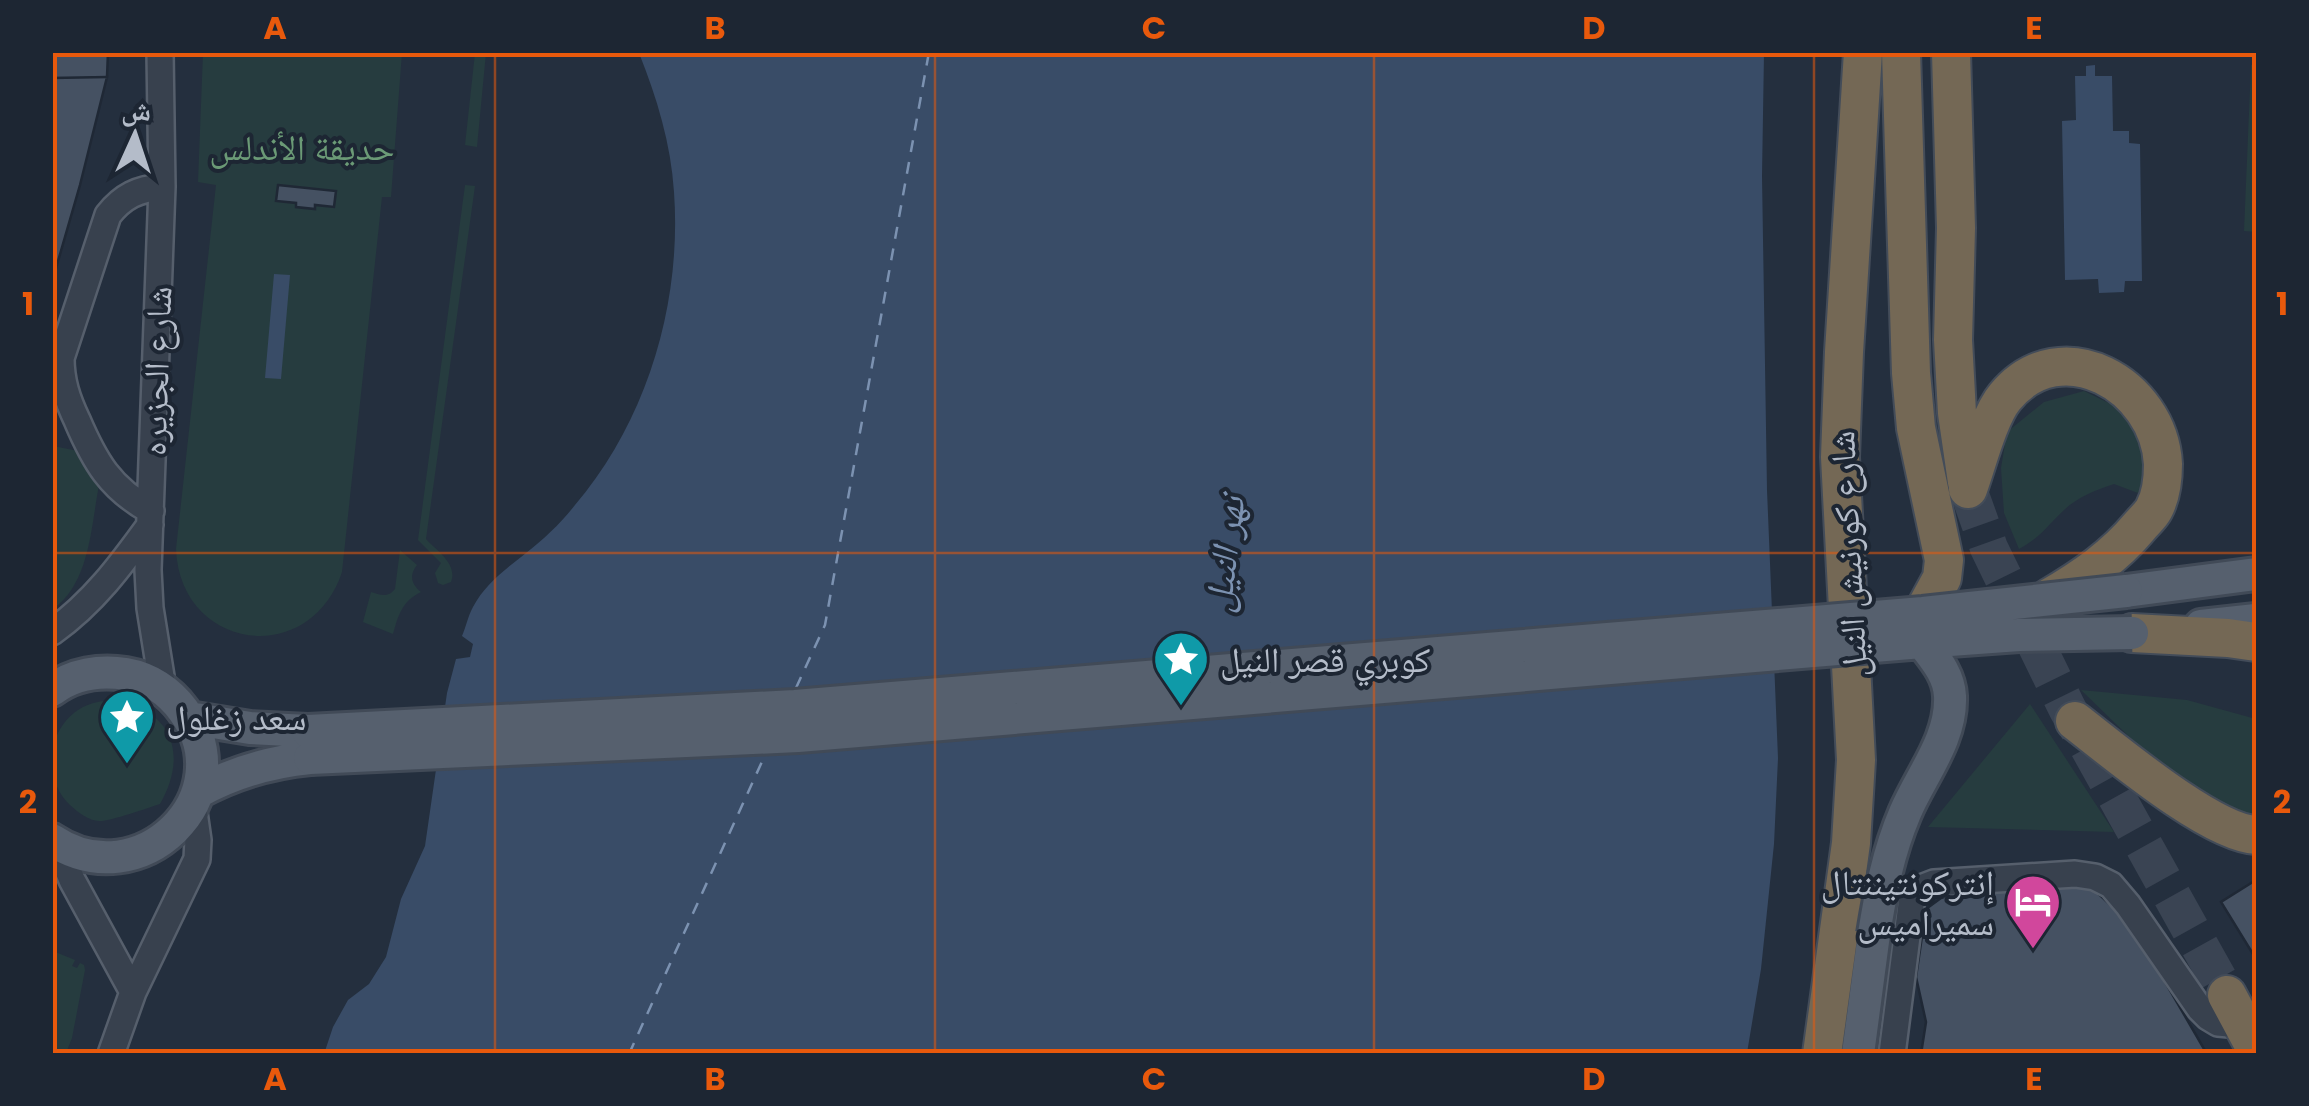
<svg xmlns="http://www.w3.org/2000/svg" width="2309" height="1106" viewBox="0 0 2309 1106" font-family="Poppins,'Noto Naskh Arabic',sans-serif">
<rect width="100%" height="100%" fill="#242f3e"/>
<!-- green -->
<path fill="#263c3f" d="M203 53H402L391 197H382L342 572C310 669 180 651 176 549L216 185 198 182Z
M475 53H486L477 147 465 145Z
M2251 65H2256V232L2244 231Z
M465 185 475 186 426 539C437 551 458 564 451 582L443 585 438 583 435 573 441 563 418 540Z
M2084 391 2123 410 2146 443V477L2138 493 2114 484C2096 490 2077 497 2063 511 2045 528 2042 536 2019 549L2004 513 2001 468 2007 432 2044 402Z
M53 446 78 451 99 485C91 526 90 583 53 609Z
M400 550 417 565C409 575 411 584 421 592 402 601 398 616 393 634L363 622 371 592C380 595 388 598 395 589Z
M2081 690 2187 700 2256 719V817L2233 815 2154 761Z
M116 699C173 712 188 755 160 804 148 808 108 822 99 821 89 821 78 812 71 806 43 781 46 731 78 710 90 702 103 701 116 699Z
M2030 704 2114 832 1928 827Z
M53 951 75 960 72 966 77 968 80 963 84 965 85 970 72 1038 66 1053H53Z"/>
<!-- water -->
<path fill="#394c67" d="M639 53H1764L1762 176 1767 490 1778 758 1774 844 1761 969 1747 1053 324 1054 333 1027 348 1000 369 984 386 957 401 899 425 846 447 693 456 659 470 657 473 644 462 636C466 627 468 616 473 607 485 584 506 569 526 553 544 539 561 523 575 505 647 421 682 303 674 192 671 144 657 98 639 53Z
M2095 65V76H2112L2113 131H2129V143L2140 144 2142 281H2125L2124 292 2099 293 2098 279 2065 280 2062 121 2076 120 2075 76H2086V66Z
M274 274 290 275 281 379 265 378Z"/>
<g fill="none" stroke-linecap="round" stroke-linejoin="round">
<!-- ferry -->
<path stroke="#7c92b1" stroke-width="2.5" stroke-dasharray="12 10" stroke-linecap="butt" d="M796 688 825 625 929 52
M629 1054 765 755"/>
</g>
<!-- building -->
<path fill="#455162" stroke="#1f2835" stroke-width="2.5" d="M52 52H108L107 77 52 78Z
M107 77 80 185 52 282V78Z
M278 185 336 191 334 207 315 205V209L296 207V203L276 201Z
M2256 880V959L2221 902Z
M2088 884 2132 925 2207 1054H1921L1926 1022 1916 977 1926 909 1941 898 1972 888Z"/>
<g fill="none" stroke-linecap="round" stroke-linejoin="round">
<!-- highway-tunnel -->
<path stroke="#3a4453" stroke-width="38" stroke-dasharray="38 19" stroke-linecap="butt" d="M1968 489 1989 548 2067 708 2227 995"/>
<!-- minor casing -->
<g stroke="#565f6c" stroke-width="30">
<path id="minor" d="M160 52 162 187 148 570 150 608 163 689
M151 511C110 488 95 462 77 420 67 399 61 381 61 358L108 215C123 196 138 189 162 187
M52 632C93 603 121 565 150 525
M57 844 72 880 133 992
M111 1054 133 992 197 859 198 840 193 805
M1892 1054 1912 897 1921 888 1934 883 2075 874 2095 877 2111 885 2128 905 2200 1009 2208 1017 2218 1023 2229 1024 2240 1022"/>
</g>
<!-- major casing -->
<g stroke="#414a57" stroke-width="38">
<path id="major" d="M2126 591 2256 574
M2201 626 2256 620
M52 690C73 674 100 670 126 674 149 678 169 691 183 710 246 795 140 899 52 840
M189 718 250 728 308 731
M198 792C234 772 269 762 310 758
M1858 1054 1874 934"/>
</g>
<!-- highway casing -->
<g stroke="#434c59" stroke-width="42">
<path id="highway" d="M1901 52 1911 373 1916 428 1944 560 1942 578 1923 613
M1951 52 1956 228 1953 340 1957 413 1967 482
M1968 489C1977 464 1989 416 2005 397 2061 329 2159 385 2163 464 2163 479 2161 496 2154 509 2151 515 2144 521 2139 527 2114 557 2083 578 2049 598
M2132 633 2228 638 2256 642
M2075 721C2114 751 2211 833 2256 835
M2227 995 2256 1049
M1822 1054 1851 843 1856 760 1840 457 1844 352 1863 52"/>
</g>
<!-- minor -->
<use href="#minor" stroke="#38414e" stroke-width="25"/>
<!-- major -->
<use href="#major" stroke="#56606e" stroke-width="32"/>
<!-- highway -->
<use href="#highway" stroke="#746855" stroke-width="38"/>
<!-- major-bridge casing -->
<g stroke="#414a57" stroke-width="38" stroke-linecap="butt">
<path id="major-bridge" d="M308 731 795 706 1923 613 2126 591
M310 758 798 736 1922 642 2019 635 2132 633
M1874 934C1881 891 1888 853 1905 813 1921 775 1952 739 1950 696 1949 674 1934 658 1922 642"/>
</g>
<!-- major-bridge -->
<use href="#major-bridge" stroke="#56606e" stroke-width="32"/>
</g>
<!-- grid -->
<path fill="none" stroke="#e8590c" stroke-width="2.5" stroke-opacity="0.55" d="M495 52V1054M935 52V1054M1374 52V1054M1814 52V1054M52 553H2256"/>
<!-- icons -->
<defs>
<g id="sight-pin" transform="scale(2.875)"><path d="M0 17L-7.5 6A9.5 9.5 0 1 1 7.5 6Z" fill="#0f9aa8" stroke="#1d2633"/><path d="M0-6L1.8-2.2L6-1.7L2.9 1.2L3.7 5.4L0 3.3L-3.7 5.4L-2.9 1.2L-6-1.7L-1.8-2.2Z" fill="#fff"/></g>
<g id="hotel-pin" transform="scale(2.875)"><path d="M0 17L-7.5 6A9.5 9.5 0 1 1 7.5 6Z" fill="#d1479c" stroke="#1d2633"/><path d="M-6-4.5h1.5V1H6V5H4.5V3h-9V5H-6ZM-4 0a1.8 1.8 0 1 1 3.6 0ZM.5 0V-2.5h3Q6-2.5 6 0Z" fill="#fff"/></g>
</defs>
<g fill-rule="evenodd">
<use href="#sight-pin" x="1181" y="659"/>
<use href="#sight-pin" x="127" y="717"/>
<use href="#hotel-pin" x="2033" y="902"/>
</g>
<g text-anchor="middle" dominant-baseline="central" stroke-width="8" stroke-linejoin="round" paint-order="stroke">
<!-- park labels -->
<g font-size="35" fill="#6b9a76" stroke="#1d2633">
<text x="302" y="147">حديقة الأندلس</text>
</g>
<!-- street labels -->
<g font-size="35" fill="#b4bcc9" stroke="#1d2633">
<text transform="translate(156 371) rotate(-88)">شارع الجزيره</text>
<text transform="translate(1848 554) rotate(-93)">شارع كورنيش النيل</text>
</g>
<!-- poi labels -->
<g font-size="35" fill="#b4bcc9" stroke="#1d2633" text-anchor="start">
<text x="1220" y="659">كوبري قصر النيل</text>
<text x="166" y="717">سعد زغلول</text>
<text x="1994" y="882" text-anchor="end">إنتركونتيننتال<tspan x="1994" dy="40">سميراميس</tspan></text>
</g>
<!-- water labels -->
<g font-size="38" font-style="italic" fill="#7c92b1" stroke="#1d2633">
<text transform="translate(1224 554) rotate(-83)">نهر النيل</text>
</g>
</g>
<!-- border -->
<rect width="2309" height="1106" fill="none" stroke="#1d2633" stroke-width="110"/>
<!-- north arrow -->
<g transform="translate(135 135) rotate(3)" stroke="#1d2633" stroke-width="8" paint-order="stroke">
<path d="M0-8L18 38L0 25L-18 38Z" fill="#b4bcc9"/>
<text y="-15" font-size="28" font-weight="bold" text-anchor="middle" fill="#b4bcc9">ش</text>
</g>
<rect x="55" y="55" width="2199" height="996" fill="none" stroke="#e8590c" stroke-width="4"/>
<g font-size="32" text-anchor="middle" font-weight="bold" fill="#e8590c">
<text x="275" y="39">A</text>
<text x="715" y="39">B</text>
<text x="1154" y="39">C</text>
<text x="1594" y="39">D</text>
<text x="2034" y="39">E</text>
<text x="28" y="315">1</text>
<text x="2282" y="315">1</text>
<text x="28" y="813">2</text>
<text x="2282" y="813">2</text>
<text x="275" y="1090">A</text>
<text x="715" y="1090">B</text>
<text x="1154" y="1090">C</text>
<text x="1594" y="1090">D</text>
<text x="2034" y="1090">E</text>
</g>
</svg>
